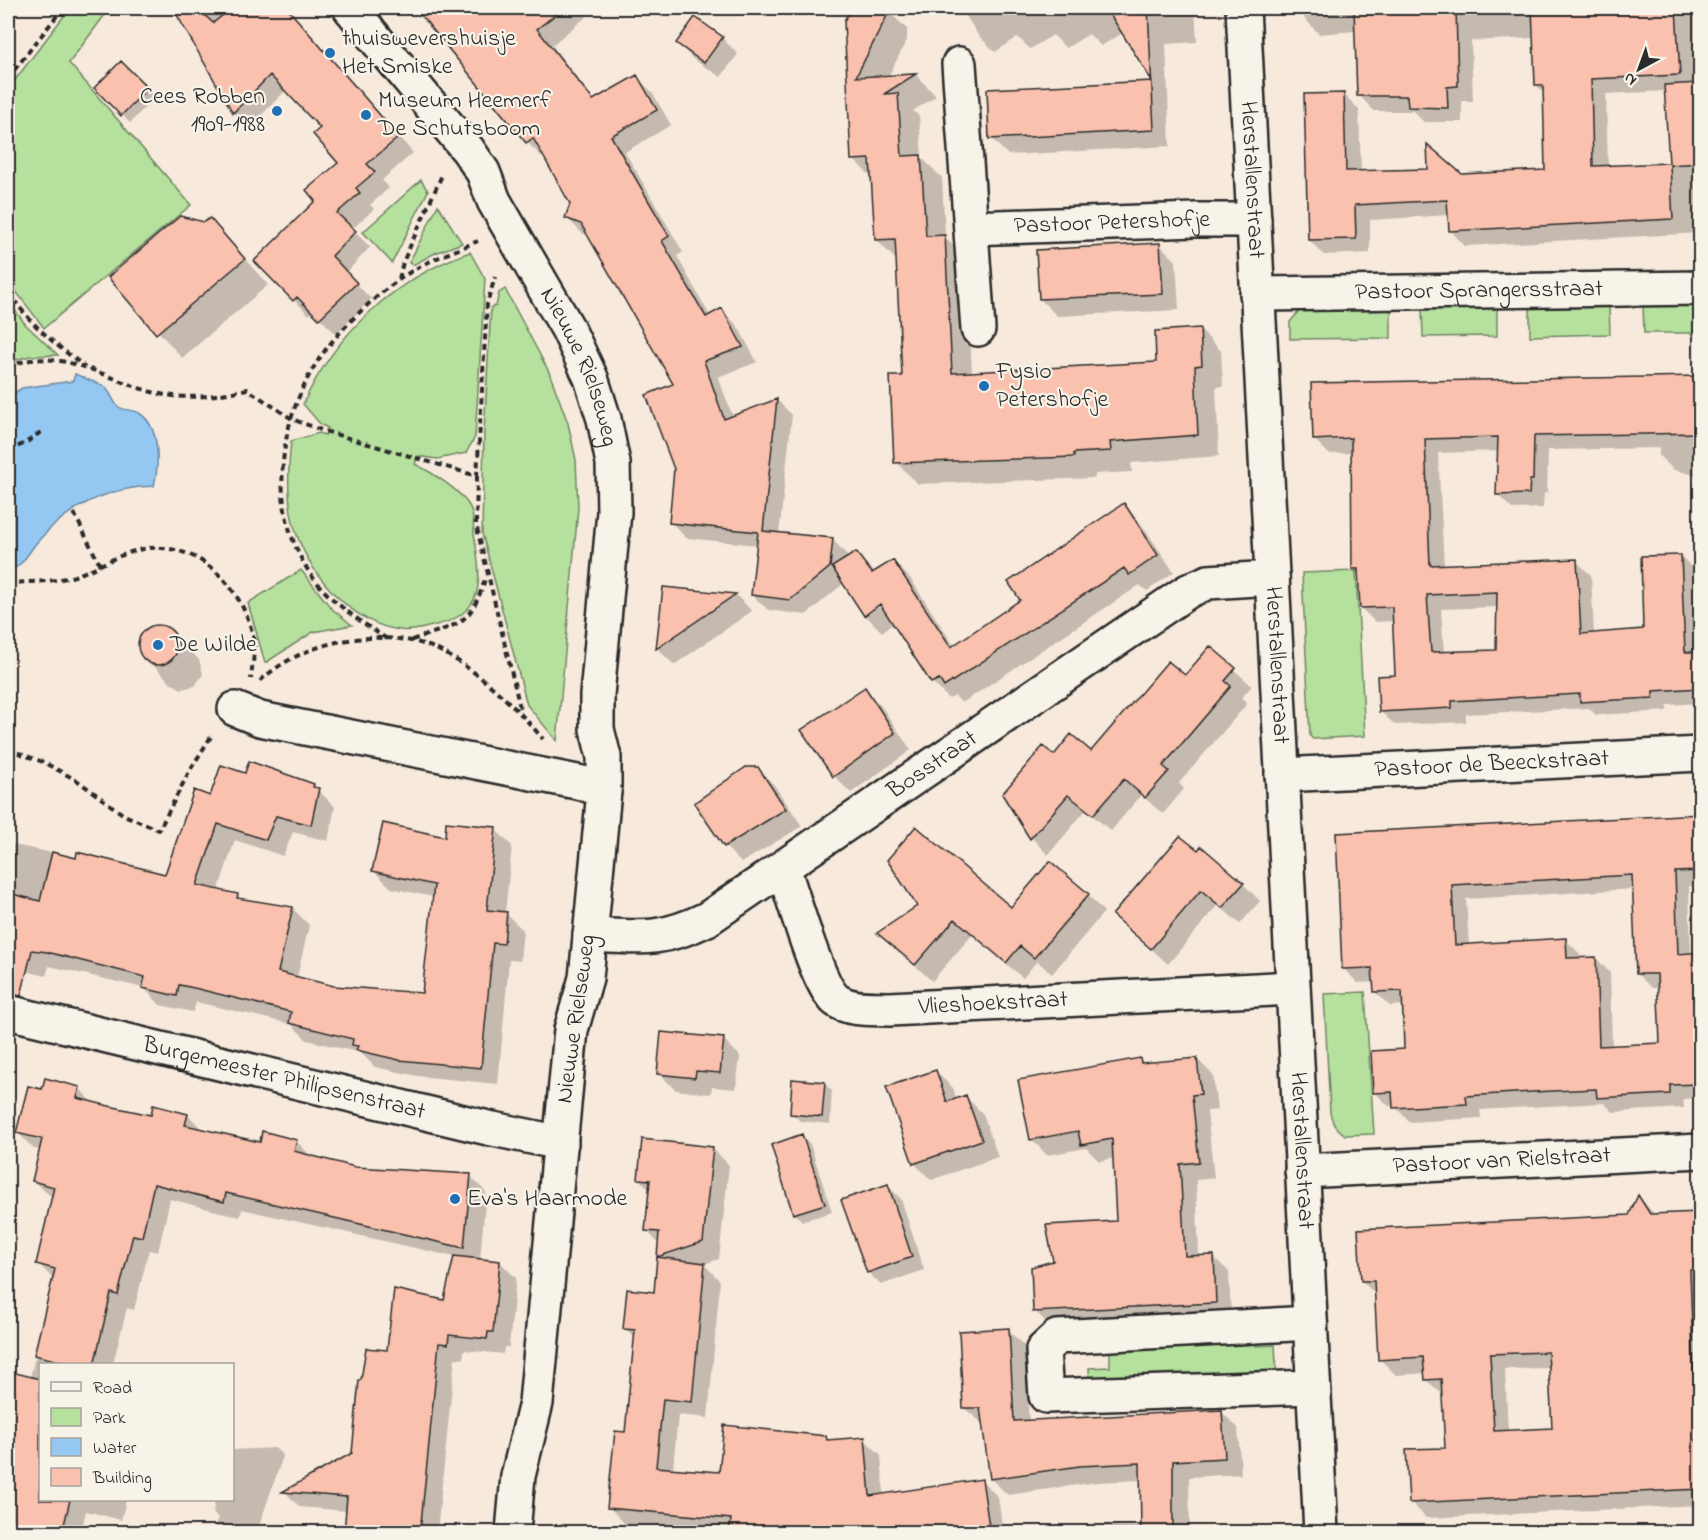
<svg xmlns="http://www.w3.org/2000/svg" width="1708" height="1540" viewBox="0 0 1708 1540" font-family="'Indie Flower',sans-serif">
<rect width="100%" height="100%" fill="#f7e9dc"/>
<filter id="ink" filterUnits="userSpaceOnUse"><feTurbulence type="fractalNoise" baseFrequency=".0167" numOctaves="2"/><feDisplacementMap in="SourceGraphic" scale="12" xChannelSelector="R" yChannelSelector="G"/><feConvolveMatrix kernelMatrix="1 2 1 2 8 2 1 2 1" color-interpolation-filters="sRGB"/></filter>
<g filter="url(#ink)">
<!-- green -->
<path fill="#b5e09d" stroke="#708664" stroke-width="1.5" d="M70 8H110L69 63 191 205 44 328 8 281V89Z
M421 180 428 191 392 263 363 232Z
M438 205 462 243 435 253 413 265 409 263Z
M470 252 485 279 475 437 466 453 437 459 418 456 415 464C431 472 468 494 472 513 474 521 473 531 475 540 482 582 484 614 436 625 424 628 412 632 400 630 353 624 312 577 297 535 286 506 288 471 291 441L319 433 325 435 328 428 321 425 303 404C336 332 396 278 470 252Z
M505 289 549 372 568 423 576 460 578 508 557 741 527 705 482 533 484 432 491 307 496 306 499 293Z
M8 301 26 325 58 355 30 356 8 362Z
M1700 303V333H1644L1643 304Z
M1609 305 1610 334 1530 336V306Z
M1497 306V336L1423 337 1422 308Z
M1391 308V338L1290 339V322L1301 309Z
M301 570 331 608 352 625 313 632 265 663 248 603Z
M1356 571 1365 736 1313 739 1310 736 1302 573Z
M1365 992 1374 1134 1345 1135 1334 1125 1330 1113 1324 994Z
M1256 1342V1346L1275 1345 1277 1381 1090 1392 1089 1368 1110 1367V1348Z"/>
<!-- water -->
<path fill="#94c8f2" stroke="#6a89a2" stroke-width="1.5" d="M75 374 106 387 117 406C124 411 132 409 139 413 161 426 159 466 154 486 109 487 69 506 39 540 28 552 23 567 8 571V397L22 388 73 381Z"/>
<!-- shadow -->
<path fill="#0003" fill-rule="evenodd" d="M205 8H288L413 153 382 180 389 188 370 205 374 209 352 229 370 247 346 273 371 299 336 334 313 311 309 315 256 261 317 201 340 163 322 128 286 90 249 128 234 112 186 27Z
M418 8H597L552 45 595 101 637 77 652 92 671 125 625 152 683 252 677 256 710 316 721 310 737 325 757 362 718 377 733 417 777 400 792 415 779 534 832 539 847 555V560L856 554 875 573 893 562 910 578 954 646 1022 600 1123 505 1140 522 1174 572 1147 591 1140 585 962 703 955 696 949 699 932 682 894 623 882 632 865 615 844 583 806 615 768 610 752 595 758 545 686 538 671 522 676 469 675 385 590 236 582 233 567 218 572 204 544 155 542 157 527 142Z
M852 8H885L907 29V40L888 77 916 75 936 96 913 111 919 116 922 158 942 178 945 238 966 258 972 374 1158 364 1200 329 1221 351 1223 386 1216 387 1219 456 1131 463 1132 472 1095 474V478L918 484 896 462 904 377 897 261 876 239 873 179 853 159 845 21Z
M961 8H1195L1197 42 1166 44 1170 146 1008 155 991 138 989 90 1154 82 1123 33 1101 46 1089 34 1066 48 1053 35 1030 49 1018 37 995 52 978 35Z
M1304 8H1700V233L1465 246 1450 230 1449 215 1370 220V253L1324 255 1309 240 1344 94 1359 110 1361 172 1461 176 1547 171 1545 94 1536 85 1535 38 1471 41 1473 101H1462V122H1424L1413 111H1374L1359 95 1356 31 1319 34 1304 18ZM1666 91 1670 164 1608 167 1606 94Z
M722 38 738 54 721 77 693 59 678 43Z
M121 63 155 97 130 123 96 88Z
M210 220 268 285 182 358 110 277Z
M1160 245 1176 261 1179 310 1057 316 1040 299Z
M1700 378V476L1674 470 1659 456V448L1548 450 1547 493H1544L1543 508 1512 509 1498 495 1499 451 1438 453 1444 566 1576 561 1591 575 1594 634 1645 630 1681 556 1695 571 1698 634H1700V703L1667 705V711L1596 715 1589 708 1466 714V722L1395 725 1380 711 1397 677 1394 621 1375 622 1361 608 1360 576 1353 569V453L1329 454 1314 439ZM1498 607 1497 651 1444 653 1441 609Z
M664 589 736 595 752 611 674 665 658 649Z
M161 627 174 634 199 660 203 674 195 686 181 689 170 682 144 656 140 642 147 630Z
M1210 648 1252 686 1241 698 1247 704 1179 783 1184 789 1163 814 1141 795 1111 831 1086 810 1048 855 1032 838 1004 795 1054 757 1092 753 1185 677Z
M864 689 881 706 911 750 851 793 834 776Z
M757 768 774 785 802 826 741 863 725 846Z
M246 775 313 785 335 807 328 841 293 832 283 856 235 840 218 891 238 896 242 900 292 908 309 925 297 978 333 987 423 995 434 897 391 888 374 871 446 838 495 829 512 846 505 913 523 930 520 961 509 960 498 1084 417 1076 375 1067 361 1053 307 1040 291 1024 196 1002 193 1012 160 1005 144 988 49 966 46 976 14 968 8 962V839L14 845 166 876 211 798Z
M1700 816V886H1689L1691 955H1700V1098L1683 1099 1684 1108 1613 1112 1604 1103 1547 1106 1480 1110 1481 1118 1409 1122 1395 1106H1389L1374 1092 1406 1051 1404 1005 1390 1006 1375 992V982L1358 983 1344 969 1337 835ZM1634 889 1637 974 1652 988H1659L1661 1044 1612 1047 1610 973 1596 958 1580 959V954L1565 939 1469 946 1466 899Z
M1181 838 1243 884 1260 901 1240 924 1218 905 1168 964 1114 915Z
M1088 895 1104 912 1052 974 1037 961 1023 978 972 935 932 981 879 933 920 906 1011 909Z
M723 1039 740 1056 736 1089 712 1087 711 1094 676 1090 659 1074Z
M1140 1059 1145 1064 1197 1059 1213 1075 1217 1110 1207 1111 1214 1178 1196 1180 1199 1257 1213 1256 1229 1272 1231 1318 1051 1327 1035 1311 1054 1262 1117 1222 1115 1158 1099 1161 1086 1148 1047 1155 1031 1139Z
M936 1072 953 1088 957 1100 966 1097 983 1114 998 1157 931 1180 914 1163Z
M824 1083 832 1091 830 1124 800 1121 792 1113Z
M79 1088 94 1104 152 1117 188 1115 204 1131 261 1144 296 1141 313 1158 355 1168 470 1176 486 1192 480 1260 500 1262 516 1278 509 1347H504L503 1354 464 1350 463 1359 455 1358 437 1532H345L347 1511 300 1507 285 1492 354 1453 389 1352 445 1301 455 1257 242 1209 240 1217 170 1199 158 1252 149 1250 134 1310 127 1308 113 1364H40V1500H126L121 1520 86 1511 81 1532H8V1388L11 1373 30 1378 54 1280 38 1263 53 1198 33 1181 41 1150 34 1149 18 1133 43 1091Z
M802 1136 810 1144 832 1212 802 1221 794 1213Z
M712 1148 729 1165 719 1259 704 1264 720 1281 708 1418 678 1415 673 1470 720 1473 826 1437 830 1441 864 1439 881 1455 884 1495 982 1481 998 1497 1003 1532H724L625 1524 609 1507 626 1434 636 1339 625 1328 655 1293 660 1259 659 1244 646 1230 650 1190 639 1179Z
M888 1186 901 1199 924 1270 881 1285 868 1272Z
M1639 1197 1655 1215 1700 1213V1505L1426 1518 1411 1502 1447 1449 1443 1395 1426 1380V1373L1396 1375 1380 1359 1376 1295 1362 1281 1630 1217ZM1550 1368 1554 1430 1508 1432 1505 1369Z
M1008 1330 1025 1347 1029 1422 1221 1411 1238 1428 1241 1474 1189 1477 1190 1532H1099V1525L1142 1527V1480L1098 1482 1008 1495 991 1479 983 1424 964 1408Z
M275 1448 283 1456 257 1532H214L218 1518 213 1513 215 1500H232V1450Z"/>
<!-- building -->
<path fill="#f9c1ae" stroke="#2b2b2b" stroke-width="1.5" fill-rule="evenodd" d="M173 8H197L213 23 232 8H287L399 137 367 164 375 172 356 188 360 193 337 213 356 231 332 256 357 283 319 319 297 297 293 301 254 261 315 201 306 190 338 163 313 134 320 128 270 75 233 113Z
M415 8H564L537 29 593 100 637 75 657 110 611 136 669 236 662 241 706 317 722 308 743 347 704 361 724 419 777 399 763 531 833 538 830 567 790 600 751 595 758 532 669 523 674 469 646 395 673 384 581 224 565 218 570 204 533 138 526 143Z
M851 8H891L856 77 916 74 884 94 898 93 902 156 921 155 926 236 945 235 952 373 1156 362 1155 331 1200 328 1202 365 1195 366 1198 435 1110 442 1111 451 1074 453V457L894 463 890 376H902L895 239 875 240 870 159 851 160 844 21Z
M1106 8H1148L1154 130 989 139 987 89 1152 81Z
M1354 8H1456L1458 86 1447 87 1448 108 1408 107 1407 96H1357Z
M1532 8H1676L1680 75 1591 79 1593 166 1669 163 1664 85 1699 83 1701 163 1670 165 1673 219 1449 231 1447 200 1355 205 1356 239 1308 240 1304 94 1344 93 1346 171 1428 169 1427 144 1462 174 1545 170 1543 85H1535Z
M695 17 723 37 704 63 676 43Z
M121 61 148 88 121 116 94 88Z
M180 216 204 222 210 218 245 259 156 334 108 277Z
M1160 243 1163 294 1039 299 1036 250Z
M1701 376V433L1534 436 1533 480H1530L1529 494 1496 495 1498 437 1425 439 1430 565 1577 559 1581 634 1643 629 1641 556 1681 555 1685 652H1701V688L1653 691V698L1580 702V694L1452 701V708L1379 712 1377 676 1395 675 1392 607 1360 608 1358 569H1352L1351 438 1313 440 1311 383ZM1497 592 1496 650 1431 652 1427 595Z
M1124 503 1158 555 1129 575 1124 568 944 687 939 679 931 683 880 604 864 616 832 567 856 552 872 573 893 560 951 647 1020 600 1008 582Z
M663 587 736 594 656 649Z
M138 645a20 20 0 1 1 40 0a20 20 0 1 1-40 0Z
M1210 646 1236 668 1225 681 1231 686 1163 766 1169 771 1145 798 1124 779 1093 815 1068 795 1030 839 1002 794 1043 746 1054 755 1071 734 1091 751 1168 661 1185 675Z
M865 687 895 733 833 777 801 730Z
M249 761 314 784 313 787 319 788 311 825 276 816 266 840 218 824 197 885 238 894 237 898 293 907 278 972 334 986 422 993 434 885 372 871 383 823 445 837 446 822 496 827 487 910 507 912 504 944 493 943 481 1068 399 1060 356 1050 358 1046 352 1045 353 1039 289 1023 291 1012 194 988 179 985 177 996 142 988 145 977 47 952 32 950 21 996 8 994V893L40 901 52 852 76 858 77 852 165 874 194 790 210 796 221 765 245 773Z
M746 767H758L786 809 724 847 694 803Z
M1701 814V871L1675 872 1678 954 1701 952V1084L1670 1085V1094L1597 1098 1596 1089 1532 1092 1466 1096 1467 1104 1393 1108 1392 1092 1373 1093 1371 1051 1404 1049 1402 991 1374 992 1372 968 1342 969 1336 833ZM1632 875 1636 974H1657L1660 1043 1599 1046 1596 957 1567 958 1566 938 1455 945 1452 885Z
M916 826 1011 907 1050 861 1089 894 1034 958 1020 946 1006 963 955 919 915 965 877 933 917 906 887 860Z
M1180 836 1198 850 1201 846 1244 883 1222 908 1201 890 1151 949 1112 915Z
M661 1032 724 1038 720 1073 696 1071 695 1078 657 1074Z
M1140 1058 1141 1063 1197 1058 1201 1094 1192 1095 1199 1162 1180 1164 1185 1256 1214 1255 1216 1303 1033 1312 1031 1267 1053 1261 1046 1225 1116 1221 1112 1139 1081 1145 1078 1131 1030 1140 1018 1080Z
M936 1070 947 1102 966 1095 982 1140 913 1164 886 1087Z
M45 1078 80 1087 77 1098 109 1106 151 1115 153 1105 188 1114 185 1125 260 1142 262 1131 297 1140 294 1151 355 1167 471 1174 464 1248 226 1193 224 1202 154 1184 142 1237 133 1235 118 1295 111 1293 94 1365H76L34 1355 55 1269 36 1264 54 1187 32 1181 42 1139 16 1133 28 1086 42 1089Z
M792 1079 825 1082 822 1117 790 1114Z
M802 1134 825 1204 793 1214 771 1145Z
M642 1139 713 1147 703 1242 657 1257 659 1232 645 1231 650 1180 638 1179Z
M888 1184 912 1257 867 1273 841 1200Z
M1638 1195 1650 1214 1701 1212V1269L1690 1270 1696 1441H1701V1489L1409 1503 1406 1449 1445 1448 1441 1379 1425 1380 1423 1357 1378 1360 1374 1281H1361L1358 1229 1629 1215ZM1548 1352 1552 1428 1494 1431 1490 1354Z
M454 1256 500 1261 493 1332H488L487 1339 449 1335 448 1344 439 1343 420 1533H344L347 1497 282 1492 352 1453 359 1380H361L366 1348 387 1350 394 1289 444 1300Z
M657 1257 705 1263 692 1402 663 1399 656 1467 719 1472 724 1425 826 1436 827 1440 865 1437 870 1496 982 1479 990 1533H729L731 1519 607 1508 615 1431 625 1432 635 1330 623 1329 627 1289 654 1292Z
M1009 1328 1014 1421 1222 1410 1225 1458 1173 1461V1533H1141L1140 1463 1080 1466 990 1479 980 1408H963L959 1331Z
M8 1371 40 1379V1500H70L62 1533H8Z"/>
<g fill="none" stroke-linecap="round" stroke-linejoin="round">
<!-- minor casing -->
<g stroke="#2b2b2b" stroke-width="38">
<g id="minor">
<path id="s1" d="M350 8 468 150 483 172 494 201 568 329 591 378 604 419 613 463 614 512 597 695V729L604 757V791L586 978 571 1030 536 1403 518 1476 513 1532"/>
<path id="s2" d="M1243 8 1321 1532"/>
<path d="M959 64 978 329"/>
<path id="s3" d="M971 228 1195 220H1254"/>
<path id="s4" d="M1257 294 1700 288"/>
<path d="M235 709 260 719 582 783 604 791"/>
<path id="s5" d="M1282 775 1700 754"/>
<path id="s6" d="M783 868C793 895 817 985 836 1000 850 1011 874 1008 890 1009L1293 988"/>
<path id="s7" d="M590 935C641 937 659 942 707 919L1188 591 1208 582 1272 578"/>
<path id="s8" d="M8 1012 488 1128 561 1143"/>
<path id="s9" d="M1302 1171 1700 1151"/>
<path d="M1310 1323 1057 1337 1043 1350 1046 1396 1313 1387"/>
</g>
</g>
<!-- path -->
<path stroke="#2b2b2b" stroke-width="4" stroke-dasharray="6 4.5" stroke-linecap="butt" d="M8 78 63 8
M399 279 403 262 442 175
M8 291C27 321 54 344 83 365
M8 367C56 344 106 379 152 392 183 401 217 396 247 389L292 419 321 430 477 476 487 304 495 277
M8 450 24 444 41 432
M477 476 476 524 521 712
M74 513 100 565
M8 583C28 582 51 582 71 577 101 568 129 545 162 548 210 551 247 597 254 642 255 653 252 667 251 679
M387 639C357 619 325 599 306 567 266 501 280 412 324 352 344 325 373 298 400 279 423 262 452 252 478 241
M412 640C459 623 470 628 486 576
M260 681C299 645 358 631 411 641 457 649 513 703 543 739
M8 749 43 762 78 781 124 815 159 830 190 770 212 735"/>
<!-- minor -->
<use href="#minor" stroke="#f7f3e8" stroke-width="33"/>
</g>
</g>
<!-- markers -->
<g fill="#1f6fb2" stroke="#f7f3e8" stroke-width="2">
<circle cx="330" cy="53" r="6"/>
<circle cx="277" cy="111" r="6"/>
<circle cx="366" cy="115" r="6"/>
<circle cx="984" cy="386" r="6"/>
<circle cx="158" cy="645" r="6"/>
<circle cx="455" cy="1199" r="6"/>
</g>
<g text-anchor="middle" dominant-baseline="central" stroke-width="4.5" stroke-linejoin="round" paint-order="stroke">
<!-- poi labels -->
<g font-size="24" fill="#2b2b2b" stroke="#f7f3e8" text-anchor="start">
<text x="342" y="39">thuiswevershuisje<tspan x="342" dy="28">Het Smiske</tspan></text>
<text x="265" y="97" text-anchor="end">Cees Robben<tspan x="265" dy="28">1909-1988</tspan></text>
<text x="378" y="101">Museum Heemerf<tspan x="378" dy="28">De Schutsboom</tspan></text>
<text x="996" y="372">Fysio<tspan x="996" dy="28">Petershofje</tspan></text>
<text x="170" y="645">De Wilde</text>
<text x="467" y="1199">Eva's Haarmode</text>
</g>
<!-- street labels -->
<g font-size="24" fill="#2b2b2b" stroke="#f7f3e8">
<text stroke="none"><textPath href="#s2" startOffset="172">Herstallenstraat</textPath></text>
<text stroke="none"><textPath href="#s3" startOffset="141">Pastoor Petershofje</textPath></text>
<text stroke="none"><textPath href="#s4" startOffset="222">Pastoor Sprangersstraat</textPath></text>
<text stroke="none"><textPath href="#s1" startOffset="430">Nieuwe Rielseweg</textPath></text>
<text stroke="none"><textPath href="#s2" startOffset="658">Herstallenstraat</textPath></text>
<text stroke="none"><textPath href="#s7" startOffset="393">Bosstraat</textPath></text>
<text stroke="none"><textPath href="#s5" startOffset="210">Pastoor de Beeckstraat</textPath></text>
<text stroke="none"><textPath href="#s6" startOffset="302">Vlieshoekstraat</textPath></text>
<text transform="translate(577 1019) rotate(-82)">Nieuwe Rielseweg</text>
<text stroke="none"><textPath href="#s8" startOffset="284">Burgemeester Philipsenstraat</textPath></text>
<text stroke="none"><textPath href="#s2" startOffset="1144">Herstallenstraat</textPath></text>
<text stroke="none"><textPath href="#s9" startOffset="200">Pastoor van Rielstraat</textPath></text>
</g>
</g>
<!-- margin -->
<rect width="1708" height="1540" fill="none" stroke="#f7f3e8" stroke-width="30"/>
<rect x="15" y="15" width="1678" height="1510" fill="none" stroke="#2b2b2b" stroke-width="2" filter="url(#ink)"/>
<!-- legend -->
<rect x="39" y="1363" width="195" height="138" fill="#f7f3e8" stroke="#a5a39c" stroke-width="1.5"/>
<rect x="51" y="1382" width="30" height="9" fill="#f7f3e8" stroke="#a5a39c" stroke-width="1.5"/>
<text x="93" y="1393" font-size="18" fill="#2b2b2b">Road</text>
<rect x="51" y="1408" width="30" height="18" fill="#b5e09d" stroke="#a5a39c" stroke-width="1.5"/>
<text x="93" y="1423" font-size="18" fill="#2b2b2b">Park</text>
<rect x="51" y="1438" width="30" height="18" fill="#94c8f2" stroke="#a5a39c" stroke-width="1.5"/>
<text x="93" y="1453" font-size="18" fill="#2b2b2b">Water</text>
<rect x="51" y="1468" width="30" height="18" fill="#f9c1ae" stroke="#a5a39c" stroke-width="1.5"/>
<text x="93" y="1483" font-size="18" fill="#2b2b2b">Building</text>
<!-- north arrow -->
<g transform="translate(1639 69) rotate(221)" stroke="#f7f3e8" stroke-width="4.5" paint-order="stroke">
<path d="M0-4.5L10 22L0 15L-10 22Z" fill="#2b2b2b"/>
<text y="-9" font-size="16" font-weight="bold" text-anchor="middle" fill="#2b2b2b">N</text>
</g>
</svg>
